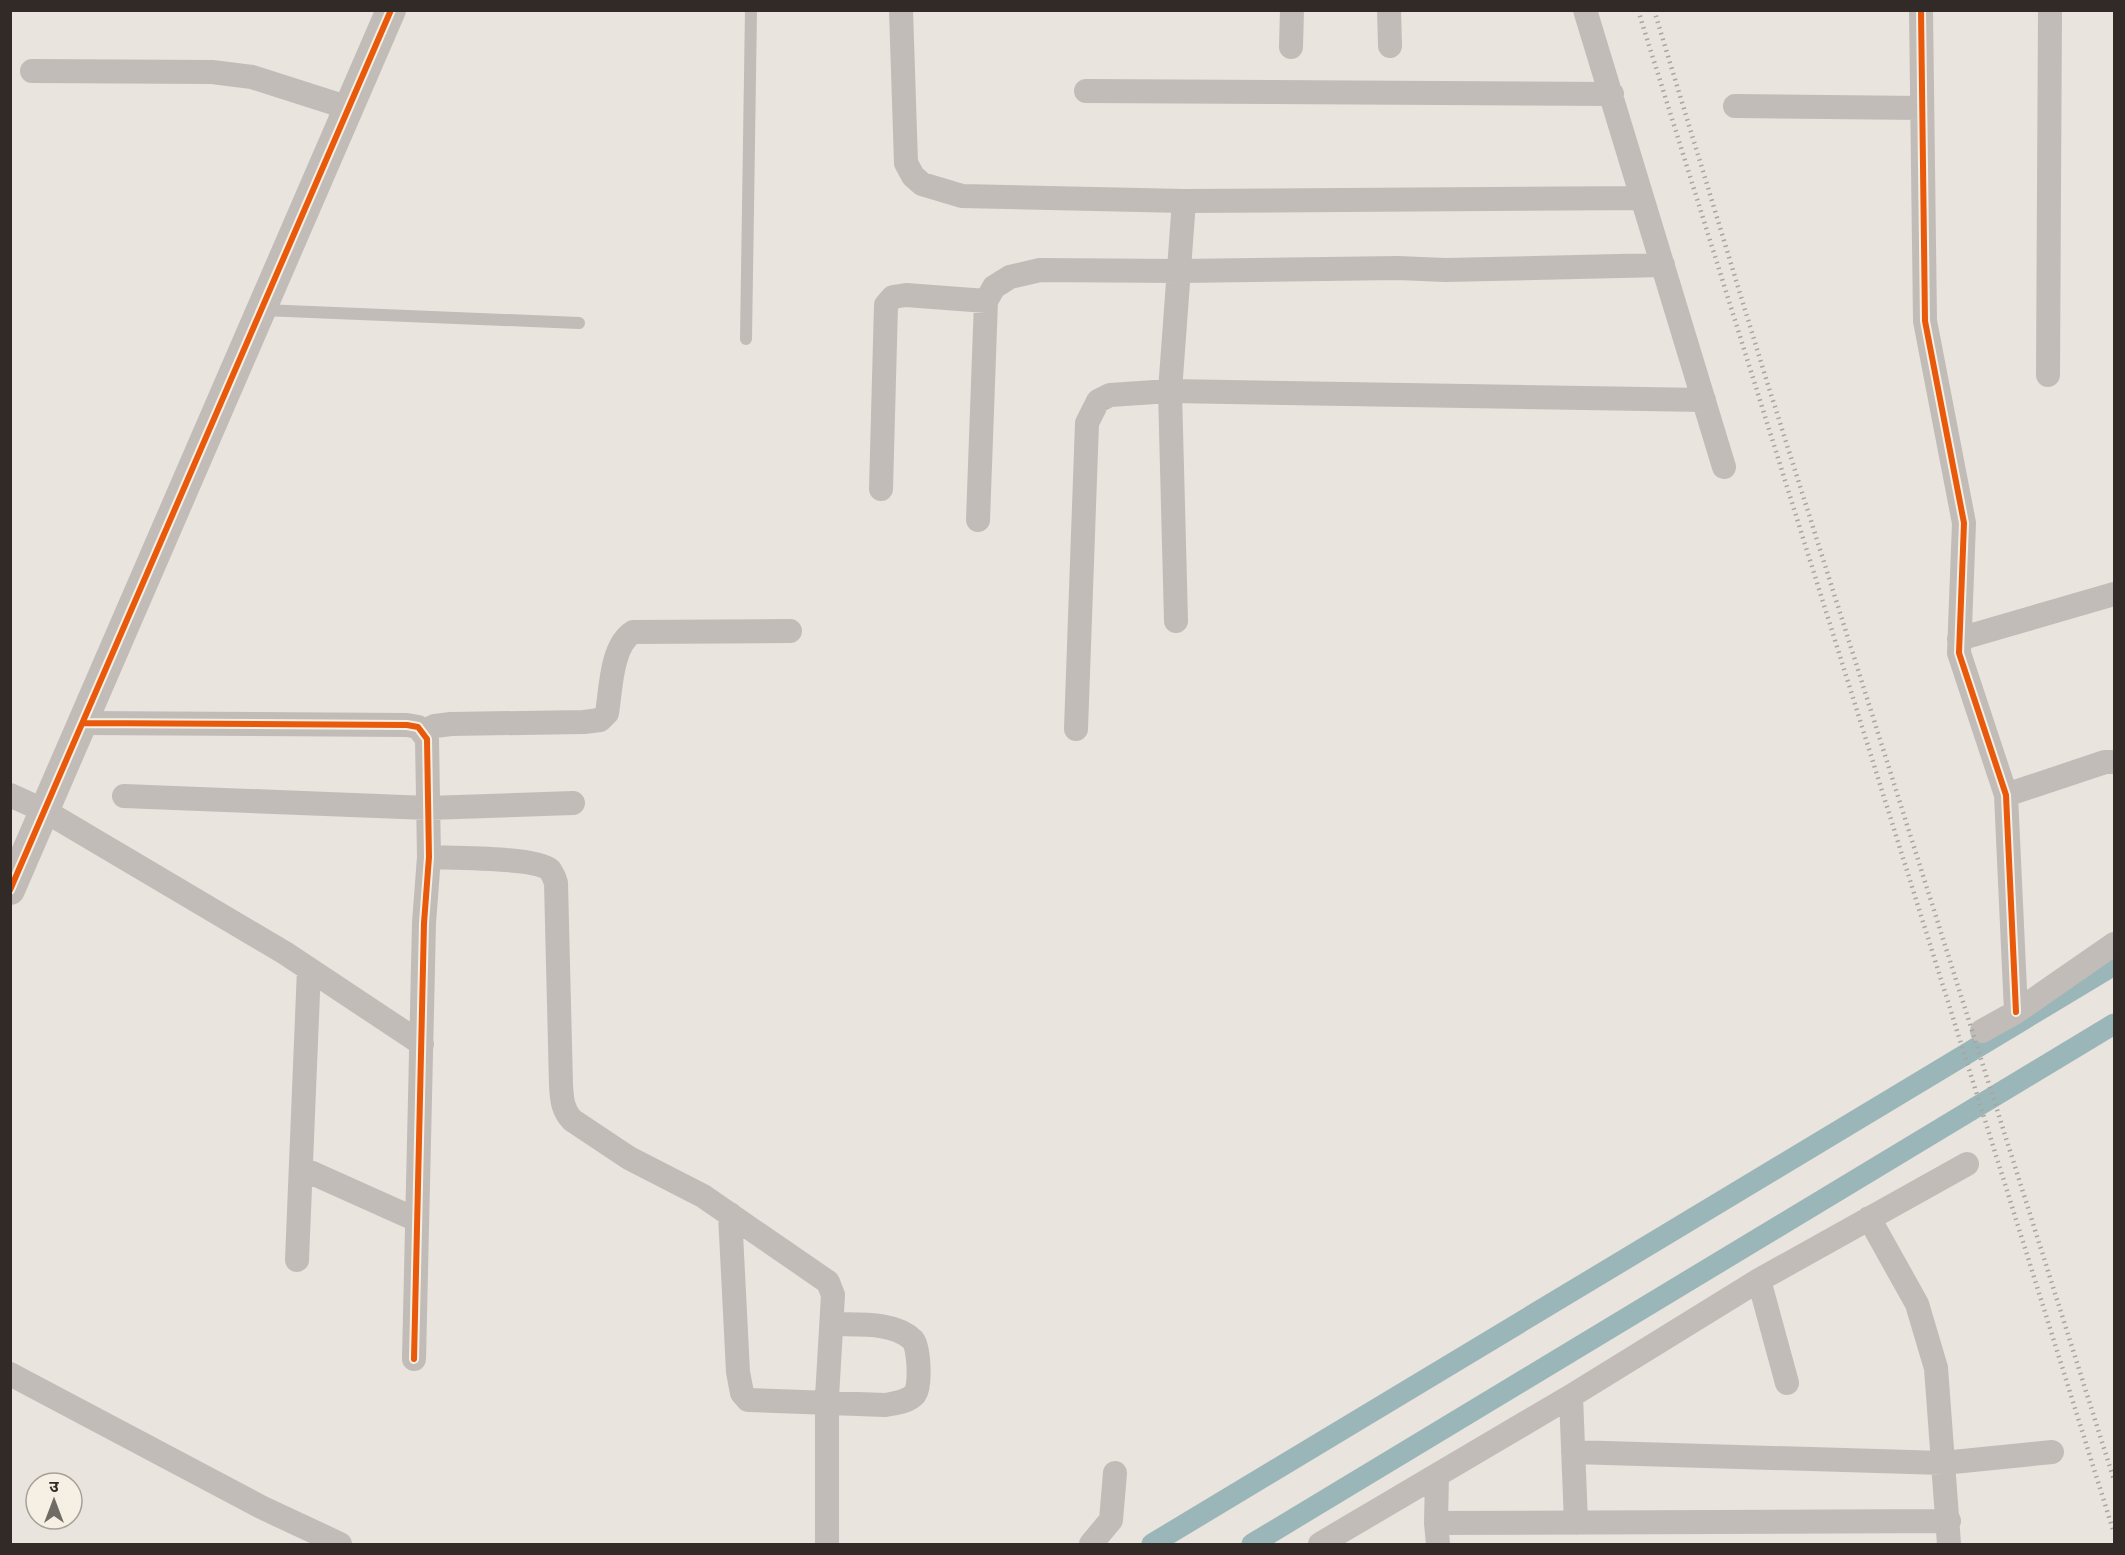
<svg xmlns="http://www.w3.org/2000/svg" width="2125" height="1555" viewBox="0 0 2125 1555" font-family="Signika,'Noto Sans Devanagari',sans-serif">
<rect width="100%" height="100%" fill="#e9e4dd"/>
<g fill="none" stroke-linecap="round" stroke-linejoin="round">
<!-- canal -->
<path stroke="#9bb6b8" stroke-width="21" d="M1152 1544 2114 965
M1252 1544 2114 1024"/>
<!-- service -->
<path stroke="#c1bcb7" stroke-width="12" d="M263 310 579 323
M746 339 751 10"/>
<!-- minor -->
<path stroke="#c1bcb7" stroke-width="24" d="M901 10 906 163 913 176 922 184 962 196 1184 201 1641 198
M1389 10 1390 46
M1585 10 1724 467
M1921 10 1925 321 1964 523 1959 653 2006 795 2016 1012
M1291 47 1292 10
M32 71 212 72 252 77 349 108
M1086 91 1612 94
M1735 106 1922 108
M2048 375 2050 10
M881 489 886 305 893 297 906 295 986 301
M978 520 986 301 994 287 1010 277 1040 270 1180 271 1398 268 1445 270 1663 265
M1176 621 1170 391 1184 201
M1959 639 2114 594
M83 723 407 725 418 727 427 739 429 857 424 923 414 1359
M1076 729 1087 423 1098 401 1110 395 1170 391 1704 400
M422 732 435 726 451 724 584 722 600 720 607 713C611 689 611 646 633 632L790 631
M10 795 45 811 285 953 422 1044
M2006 795 2105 762H2114
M124 796 428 808 573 803
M429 857C451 858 536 857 550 870 552 873 555 879 556 883L561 1085C562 1099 562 1109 572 1120L629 1158 703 1196 828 1282 833 1295 827 1397V1544
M1982 1031 2016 1012 2114 944
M301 1168 417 1220
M730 1214 738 1372 742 1393 748 1400 885 1405C896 1403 908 1402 915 1394 921 1386 919 1347 913 1340 894 1321 856 1325 832 1324
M1869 1218 1917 1304 1936 1368 1949 1544
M297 1260 309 969
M1759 1280 1787 1383
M10 1374 261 1507 340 1544
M1571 1396 1576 1523
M1573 1452 1943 1463 2052 1452
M1437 1475 1436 1523 1949 1521
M1436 1523 1438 1544
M1091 1544 1111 1520 1115 1473
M1320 1544 1571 1396 1759 1280 1967 1164"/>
<!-- tertiary -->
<path stroke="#c1bcb7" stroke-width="30" d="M10 890 391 10"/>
<!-- rail -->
<path stroke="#a9a5a1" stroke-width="4.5" stroke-dasharray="1.5 4.5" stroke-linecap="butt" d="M1638 10 2114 1533
M1654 10 1763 369 2114 1480"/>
<!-- cycleway casing -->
<g stroke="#f6efe4" stroke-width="10">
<path id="cycleway" d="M1921 10 1925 321 1964 523 1959 653 2006 795 2016 1012
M83 723 407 725 418 727 427 739 429 857 424 923 414 1359
M10 890 391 10"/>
</g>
<!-- cycleway -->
<use href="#cycleway" stroke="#e8590c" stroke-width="6"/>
</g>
<!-- border -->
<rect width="2125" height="1555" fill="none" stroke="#312a26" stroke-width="24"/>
<!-- north arrow -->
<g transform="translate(54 1501)"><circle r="28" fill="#f6efe4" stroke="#a7a098" stroke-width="1.5"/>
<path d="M0-4.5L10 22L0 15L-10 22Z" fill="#716b66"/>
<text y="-9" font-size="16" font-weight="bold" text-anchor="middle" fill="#312a26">उ</text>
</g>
</svg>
